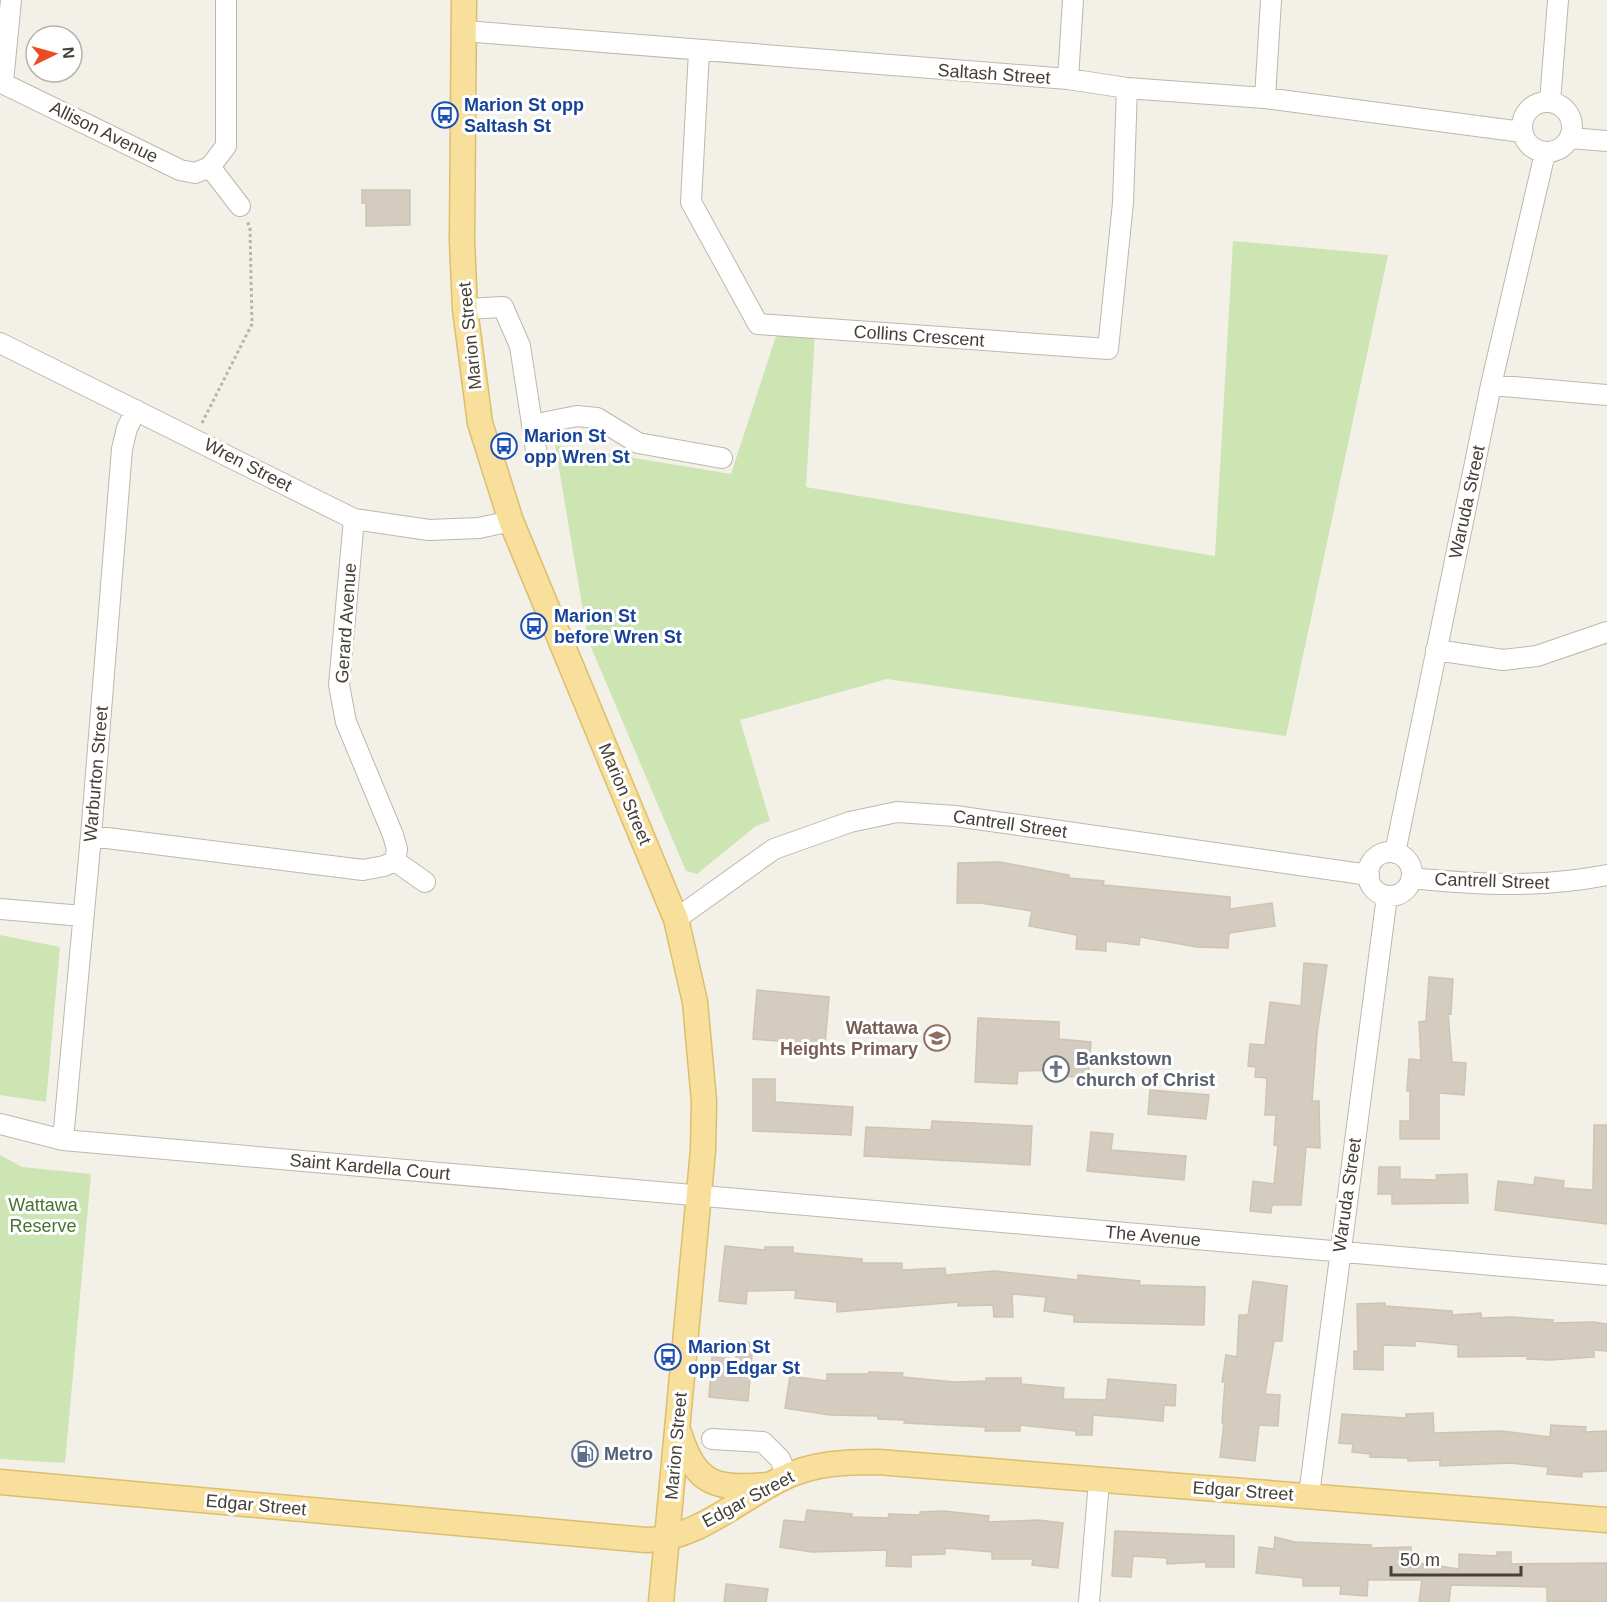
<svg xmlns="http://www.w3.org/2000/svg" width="1607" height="1602" viewBox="0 0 1607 1602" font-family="Arial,sans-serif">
<rect width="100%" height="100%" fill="#f3f0e8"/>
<!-- green -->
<path fill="#cde4b3" d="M1233 241 1388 255 1286 736 887 679 740 720 770 821 756 826 697 874 686 871 588 640 555 445 731 474 778 330 815 332 806 487 1215 556Z
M0 935 60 947 46 1102 0 1095Z
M0 1155 22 1167 91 1174 65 1463 0 1459Z"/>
<!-- building -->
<path fill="#d4ccbe" stroke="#cec4b1" stroke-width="1.5" d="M362 190H410V225L366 226V203H362Z
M1000 862 1069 875V878L1104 881 1103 885 1230 897V909L1272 903 1275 926 1229 933 1228 948 1197 947 1140 937 1139 945 1106 941V951L1076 949 1077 935 1029 926 1032 911 980 903H957L958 863Z
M1304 963 1327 965 1317 1034 1312 1101H1319L1320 1148 1306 1147 1301 1205H1272L1271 1213 1250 1211 1253 1181 1274 1184 1278 1146 1274 1145 1276 1115H1265L1267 1078 1255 1077 1256 1067 1248 1066 1250 1044 1265 1045 1270 1002 1301 1006Z
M1429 977 1453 979 1451 1014 1448 1013 1452 1062 1466 1063 1464 1095 1439 1093V1139H1400V1121H1410V1091H1407L1409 1059 1421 1060 1419 1022 1426 1021Z
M757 990 829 997 825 1045 753 1039Z
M978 1018 1059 1022V1039L1091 1042 1088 1078 1063 1076V1070L1018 1071 1017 1084 975 1082Z
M753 1079H775V1102L853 1107 851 1135 753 1131Z
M1150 1090 1209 1095 1206 1119 1148 1114Z
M932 1121 1032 1126 1030 1165 864 1156 866 1127 931 1130Z
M1594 1125H1607V1224L1495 1210 1498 1181 1534 1185 1535 1177 1564 1181 1563 1188 1593 1190Z
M1091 1132 1113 1134 1111 1150 1186 1156 1184 1180 1087 1171Z
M1379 1167H1400V1179L1437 1180 1436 1175 1467 1174 1468 1203 1392 1204V1194H1378Z
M725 1246 765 1250V1247H793V1253L862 1259V1263H902V1270L945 1268 946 1275 995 1271 1078 1280V1275L1140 1281 1139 1285 1205 1287 1204 1325 1074 1322V1315L1044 1311 1046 1297 1012 1294 1013 1317H994L993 1305 958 1306V1302L837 1312V1302L795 1298 796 1290 747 1291 746 1304 719 1301Z
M1253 1281 1287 1286 1282 1341H1274L1265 1394 1280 1395 1278 1426 1259 1425 1255 1461 1220 1457 1224 1423H1222L1225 1382H1222L1226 1355 1237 1357 1239 1315H1248Z
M1385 1303V1306L1452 1311V1315L1481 1313V1318L1511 1317 1553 1320 1552 1323 1593 1322 1607 1324V1351L1594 1350V1357L1550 1360 1527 1359 1528 1356 1458 1357V1345L1415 1341V1346L1383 1345V1370L1354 1369V1351L1358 1352 1357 1304Z
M738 1341 753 1343 748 1401 709 1397 712 1357 736 1359Z
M869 1372 903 1373 902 1377 955 1382 986 1381V1378H1021V1384L1064 1388 1063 1399 1106 1400 1108 1379 1176 1385 1175 1406 1164 1405 1163 1421 1093 1415 1092 1435H1076V1431L1020 1425V1431H985L986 1427 904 1423 905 1420 878 1419V1416L830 1415 785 1408 790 1376 827 1381V1374H869Z
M1433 1413 1434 1433 1502 1431 1550 1437 1551 1425 1586 1427 1585 1432 1607 1431V1471L1582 1472V1477L1547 1474 1548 1467 1511 1463 1440 1466V1460L1408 1461V1458L1370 1457V1454L1352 1452 1353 1444 1339 1443 1342 1414 1406 1418V1414Z
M807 1510 852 1514 851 1517 888 1518 889 1514 920 1515V1512L944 1511 989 1516 988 1522 1038 1520 1063 1523 1058 1568 1032 1565 1033 1559H992V1552L945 1548V1554L911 1555V1567L886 1566 887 1550 812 1552 780 1547 784 1520 805 1522Z
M1115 1531 1234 1536V1567H1206V1562L1167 1564V1558L1133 1556 1131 1577 1112 1576Z
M1275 1537 1295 1542 1371 1545V1548L1411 1547V1562L1459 1569V1554L1497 1556V1552H1511V1564L1607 1563V1602L1547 1601V1587L1451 1585 1449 1602H1419L1422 1580H1368L1367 1596 1340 1594 1341 1586H1303V1578L1256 1573 1259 1547 1274 1549Z
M726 1584 768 1589 766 1602H724Z"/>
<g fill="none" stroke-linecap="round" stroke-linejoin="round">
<!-- minor casing -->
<g stroke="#beb8ab" stroke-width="22">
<path id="minor" d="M464 31 1068 79 1127 88 1265 98 1522 132
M699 51 691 202 758 324 1108 349 1123 203 1127 88
M1068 79 1073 0
M0 82 180 170 195 173 210 167 226 146V0
M3 82 11 0
M1265 98 1271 0
M1522 127a25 25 0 1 1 50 0a25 25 0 1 1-50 0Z
M1550 102 1558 0
M1570 138 1607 141
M210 167 240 206
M465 309 503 307 520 346 536 450
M0 343 354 519 429 530 479 528 511 521
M1491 385 1607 395
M532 425 577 416 597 418 638 443 722 458
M1436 650 1503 660 1537 656 1607 632
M91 836 363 870 384 866 395 861 397 849 393 835 346 722 339 685 354 519
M1368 874a22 22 0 1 1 44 0a22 22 0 1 1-44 0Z
M1395 853 1491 385 1545 153
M395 861 425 882
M1412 878C1480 885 1539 888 1607 875
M0 909 83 916
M676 919 774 849 850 822 897 812 955 816 1369 875
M0 1124 63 1140 1607 1275
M63 1140 91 836 122 449 127 428 136 410
M712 1439 763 1442 780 1459 787 1476
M1309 1495 1387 896
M1089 1602 1099 1481"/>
</g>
<!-- major casing -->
<g stroke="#dcbe6c" stroke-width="27">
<path id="major" d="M464 0 462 241 465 309 480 423 511 521 676 919 695 1002 704 1101 703 1150 661 1602
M680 1435C695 1485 718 1490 767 1485
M0 1482 646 1540C696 1540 739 1499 783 1478 813 1463 845 1462 878 1462L1607 1520"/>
</g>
<!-- path -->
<path stroke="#beb49d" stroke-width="3" stroke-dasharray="3 3" stroke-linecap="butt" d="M202 423 252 324 250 228 247 221"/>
<!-- minor -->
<use href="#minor" stroke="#fff" stroke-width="20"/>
<!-- major -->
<use href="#major" stroke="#f8e09c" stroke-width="24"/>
</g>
<!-- icons -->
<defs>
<g id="bus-ring" transform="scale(1.35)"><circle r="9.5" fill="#fff" stroke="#1a4fb4" stroke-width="1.5"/><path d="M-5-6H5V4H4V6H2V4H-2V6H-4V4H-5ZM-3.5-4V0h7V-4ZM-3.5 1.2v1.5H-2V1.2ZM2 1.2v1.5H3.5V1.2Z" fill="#1a4fb4"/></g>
<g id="school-ring" transform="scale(1.35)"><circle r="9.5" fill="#fff" stroke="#8d6e63" stroke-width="1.5"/><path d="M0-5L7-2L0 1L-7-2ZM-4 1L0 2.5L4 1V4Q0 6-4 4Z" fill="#8d6e63"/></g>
<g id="church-ring" transform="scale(1.35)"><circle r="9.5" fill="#fff" stroke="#6b7280" stroke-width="1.5"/><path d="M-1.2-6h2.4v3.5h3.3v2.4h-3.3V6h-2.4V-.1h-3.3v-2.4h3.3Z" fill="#6b7280"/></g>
<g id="fuel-ring" transform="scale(1.35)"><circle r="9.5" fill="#fff" stroke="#5c6f8a" stroke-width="1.5"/><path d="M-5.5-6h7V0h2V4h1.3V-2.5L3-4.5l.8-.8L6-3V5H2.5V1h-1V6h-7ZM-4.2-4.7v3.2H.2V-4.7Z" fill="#5c6f8a"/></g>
</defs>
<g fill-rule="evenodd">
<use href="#bus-ring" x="445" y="115"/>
<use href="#bus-ring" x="504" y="446"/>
<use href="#bus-ring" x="534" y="626"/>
<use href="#school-ring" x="937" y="1038"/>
<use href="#church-ring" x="1056" y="1069"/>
<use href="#bus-ring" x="668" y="1357"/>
<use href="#fuel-ring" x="585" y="1454"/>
</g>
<g text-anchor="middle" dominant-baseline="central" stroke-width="6" stroke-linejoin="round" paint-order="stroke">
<!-- street labels -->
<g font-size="18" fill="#464037" stroke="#fff">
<text transform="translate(994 74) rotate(4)">Saltash Street</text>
<text transform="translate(104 132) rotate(26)">Allison Avenue</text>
<text transform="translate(470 336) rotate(-96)">Marion Street</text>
<text transform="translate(919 336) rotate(4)">Collins Crescent</text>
<text transform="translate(248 465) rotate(27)">Wren Street</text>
<text transform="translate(1467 502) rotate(-78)">Waruda Street</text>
<text transform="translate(346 623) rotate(-86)">Gerard Avenue</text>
<text transform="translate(96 774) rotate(-85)">Warburton Street</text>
<text transform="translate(625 794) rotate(67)">Marion Street</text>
<text transform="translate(1010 824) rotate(8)">Cantrell Street</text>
<text transform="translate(1492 881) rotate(2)">Cantrell Street</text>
<text transform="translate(370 1167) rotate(5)">Saint Kardella Court</text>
<text transform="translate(1347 1195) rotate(-82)">Waruda Street</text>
<text transform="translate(1153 1236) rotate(5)">The Avenue</text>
<text transform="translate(676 1446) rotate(-85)">Marion Street</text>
<text transform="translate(1243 1491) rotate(4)">Edgar Street</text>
<text transform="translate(748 1499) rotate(-28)">Edgar Street</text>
<text transform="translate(256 1505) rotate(5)">Edgar Street</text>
</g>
<!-- transit labels -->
<g font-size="18" font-weight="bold" fill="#164399" stroke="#fff" text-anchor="start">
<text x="464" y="105">Marion St opp<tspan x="464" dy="21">Saltash St</tspan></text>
<text x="524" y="436">Marion St<tspan x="524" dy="21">opp Wren St</tspan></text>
<text x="554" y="616">Marion St<tspan x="554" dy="21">before Wren St</tspan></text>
<text x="688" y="1347">Marion St<tspan x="688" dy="21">opp Edgar St</tspan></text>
</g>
<!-- education labels -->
<g font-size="18" font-weight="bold" fill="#785e54" stroke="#fff" text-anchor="end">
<text x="918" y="1028">Wattawa<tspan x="918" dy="21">Heights Primary</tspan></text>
</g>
<!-- worship labels -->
<g font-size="18" font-weight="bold" fill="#5b616d" stroke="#fff" text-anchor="start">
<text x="1076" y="1059">Bankstown<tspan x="1076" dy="21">church of Christ</tspan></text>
</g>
<!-- park labels -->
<g font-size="18" fill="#46742e" stroke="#fff">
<text x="43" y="1205">Wattawa<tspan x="43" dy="21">Reserve</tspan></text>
</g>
<!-- service labels -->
<g font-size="18" font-weight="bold" fill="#4e5e75" stroke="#fff" text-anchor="start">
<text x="604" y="1454">Metro</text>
</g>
</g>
<!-- north arrow -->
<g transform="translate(54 54) rotate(85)"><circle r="28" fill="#ffffff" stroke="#b5b3af" stroke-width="1.5"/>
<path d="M0-4.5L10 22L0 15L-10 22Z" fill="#ec4925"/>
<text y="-9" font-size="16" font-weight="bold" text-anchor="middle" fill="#464037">N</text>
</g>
<!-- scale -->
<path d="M1391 1566v9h130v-9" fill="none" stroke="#464037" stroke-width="3"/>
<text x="1400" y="1566" font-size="18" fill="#464037" stroke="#ffffff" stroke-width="4.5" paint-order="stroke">50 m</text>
</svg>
